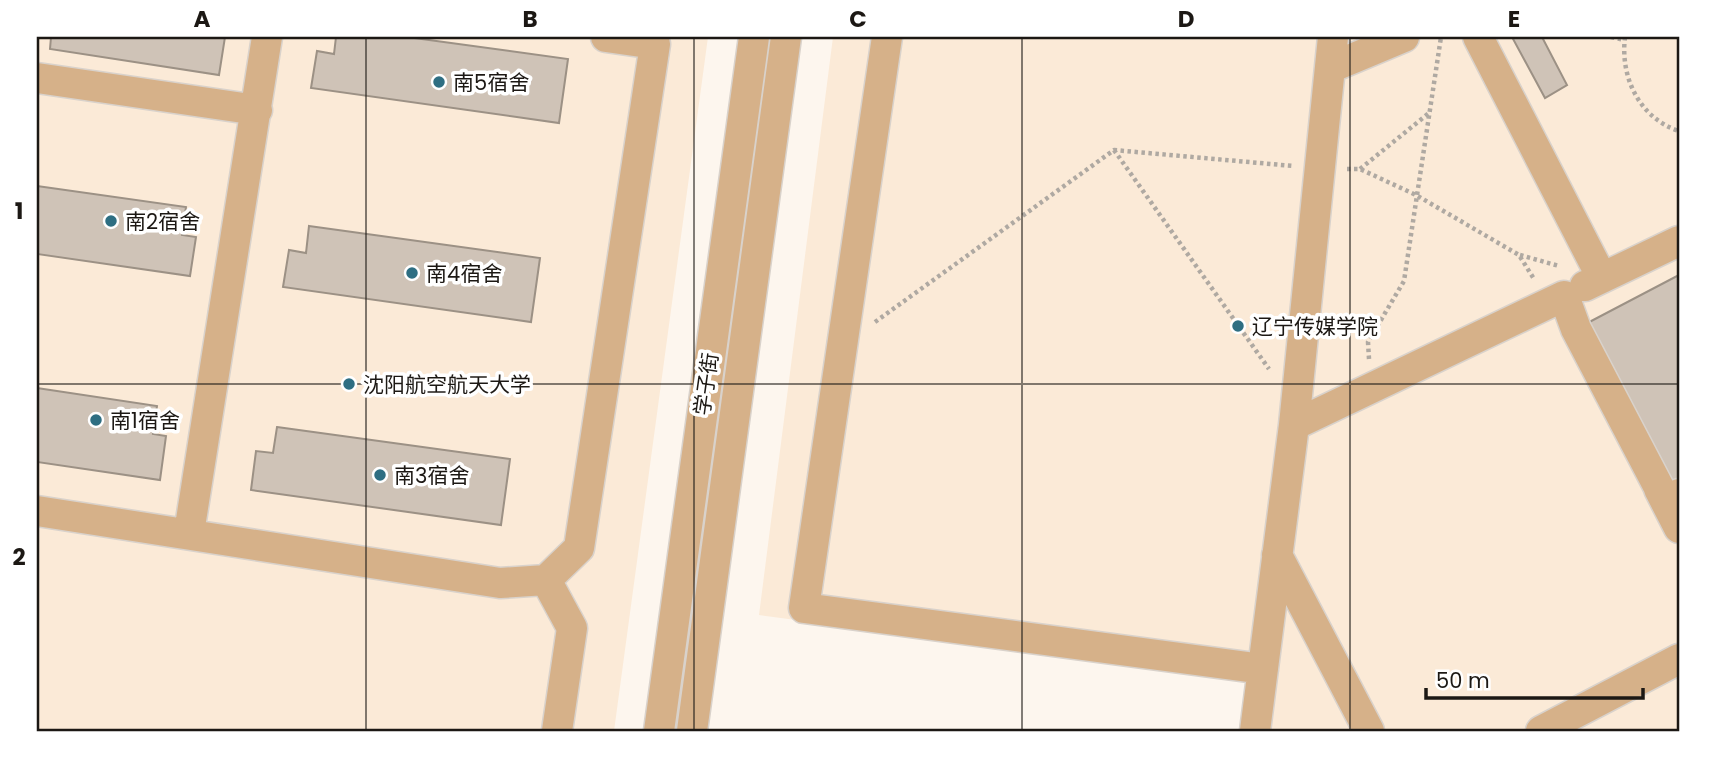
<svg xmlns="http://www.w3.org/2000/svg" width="1716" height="768" viewBox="0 0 1716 768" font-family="Poppins,'Noto Sans SC',sans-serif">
<rect width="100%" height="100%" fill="#fdf6ee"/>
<!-- built -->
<path fill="#fbead7" d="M37 37H708L614 731H37Z
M833 37H1679V731H1242L1248 680 759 615Z"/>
<!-- building -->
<path fill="#cfc3b7" stroke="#9c9185" stroke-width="2" d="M51 37H225L219 75 50 49Z
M336 37H407L568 59 559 123 311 88 317 51 334 54Z
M1512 37H1542L1567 85 1545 98Z
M37 186 186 207 182 235 196 237 190 276 37 254Z
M309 226 540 258 531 322 283 287 289 250 306 253Z
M1679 275V494L1576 329Z
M37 388 157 406 153 434 166 436 160 480 37 462Z
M277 427 510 459 501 525 251 490 256 451 273 453Z"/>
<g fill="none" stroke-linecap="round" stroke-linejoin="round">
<!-- minor casing -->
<g stroke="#d9d2cb" stroke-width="33">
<path id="minor" d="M887 37 804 608 1263 669
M1478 37 1602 278
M1330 68 1404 37
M37 78 257 110
M1585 286 1679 241
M1294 425 1333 37
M1659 489 1679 528
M37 511 500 583 546 580 579 548 655 44 606 37
M189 533 267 37
M1277 555 1369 731
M546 580 572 628 557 731
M659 731 754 37
M692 731 786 37
M1255 731 1294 425 1564 296 1576 329 1666 501 1679 494
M1541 731 1679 659"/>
</g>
<!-- path -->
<path stroke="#afa9a2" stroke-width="4.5" stroke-dasharray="3.5 3.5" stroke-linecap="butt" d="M1611 37 1624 40
M1625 37C1620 77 1639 118 1679 131
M1114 150 1269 369
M1347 169H1360L1416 195 1519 255 1534 279
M1360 169 1429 113
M1520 255 1559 266
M875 322 1114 150 1293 166
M1369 359 1368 342 1404 281 1441 37"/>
<!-- minor -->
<use href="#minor" stroke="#d6b189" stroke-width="30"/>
</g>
<!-- grid -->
<path fill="none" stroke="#1c1814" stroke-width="2" stroke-opacity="0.55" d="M366 37V731M694 37V731M1022 37V731M1350 37V731M37 384H1679"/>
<!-- markers -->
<g fill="#2e6e82" stroke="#fff" stroke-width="2.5">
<circle cx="439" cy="82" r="7"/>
<circle cx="111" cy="221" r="7"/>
<circle cx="412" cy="273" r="7"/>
<circle cx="1238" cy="326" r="7"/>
<circle cx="349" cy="384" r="7"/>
<circle cx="96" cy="420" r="7"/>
<circle cx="380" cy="475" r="7"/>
</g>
<g text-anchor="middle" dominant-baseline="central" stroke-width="7" stroke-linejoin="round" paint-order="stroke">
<!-- poi labels -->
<g font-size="21" fill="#1c1814" stroke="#fff" text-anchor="start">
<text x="453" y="82">南5宿舍</text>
<text x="125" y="221">南2宿舍</text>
<text x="426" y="273">南4宿舍</text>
<text x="1252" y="326">辽宁传媒学院</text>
<text x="363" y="384">沈阳航空航天大学</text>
<text x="110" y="420">南1宿舍</text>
<text x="394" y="475">南3宿舍</text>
</g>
<!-- street labels -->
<g font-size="21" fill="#1c1814" stroke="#fff">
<text transform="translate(706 384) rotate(-82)">学子街</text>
</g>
</g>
<!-- border -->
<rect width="1716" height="768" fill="none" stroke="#ffffff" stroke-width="77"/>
<!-- scale -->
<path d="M1426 688v10h217v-10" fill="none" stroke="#1c1814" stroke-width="3.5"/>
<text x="1436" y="688" font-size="21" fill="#1c1814" stroke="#ffffff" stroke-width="5" paint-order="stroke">50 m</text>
<rect x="38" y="38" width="1640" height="692" fill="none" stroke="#1c1814" stroke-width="2.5"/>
<g font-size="23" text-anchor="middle" font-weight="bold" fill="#1c1814">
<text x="202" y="27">A</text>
<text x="530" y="27">B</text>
<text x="858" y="27">C</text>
<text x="1186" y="27">D</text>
<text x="1514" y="27">E</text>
<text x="19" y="219">1</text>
<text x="19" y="565">2</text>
</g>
</svg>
